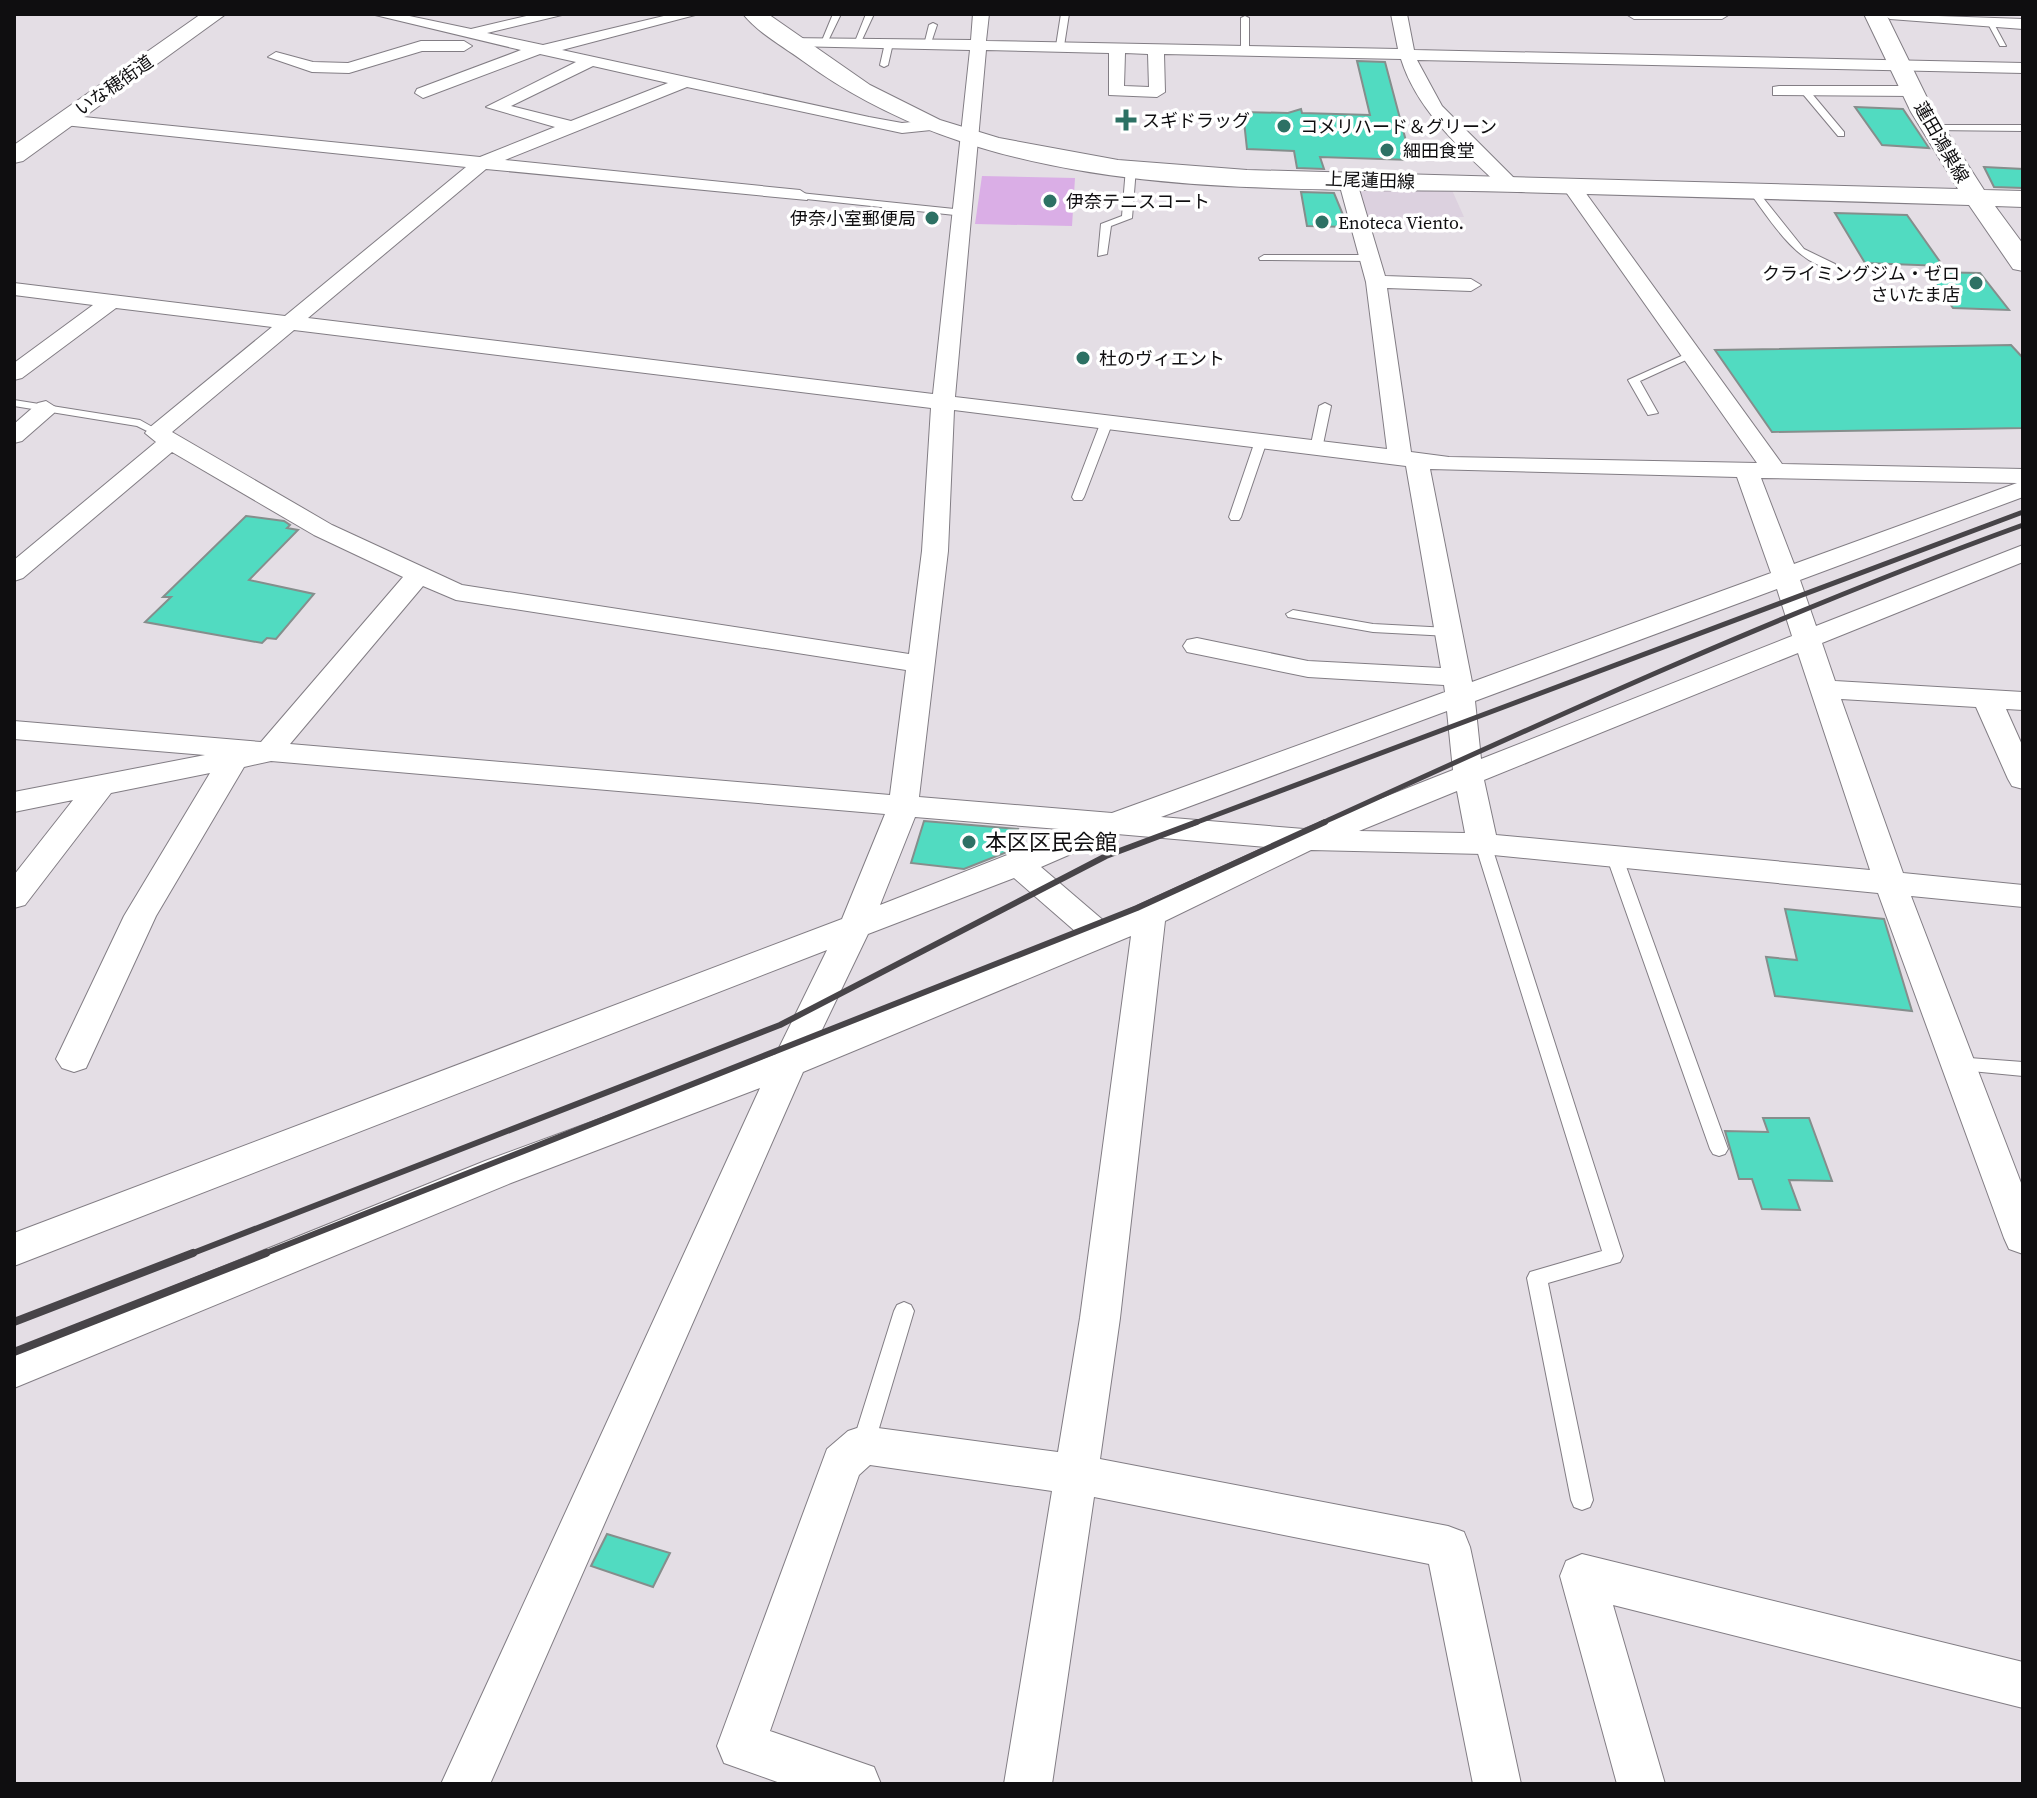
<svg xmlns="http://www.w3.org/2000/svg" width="2037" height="1798" viewBox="0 0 2037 1798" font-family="'Source Serif 4','Noto Sans JP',serif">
<rect width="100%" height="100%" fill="#e4dee5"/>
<!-- built -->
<path fill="#dcd1df" d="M1355 186 1451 188 1464 217H1428V220L1366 218Z"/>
<!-- green -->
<path fill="#daaee6" d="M982 176 1075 178 1072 226 975 224Z"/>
<!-- building -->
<path fill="#51dbc1" stroke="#858e8c" stroke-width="2" d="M1357 61 1385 62 1411 160 1320 157 1324 169 1297 168 1294 151 1247 149 1243 112 1288 113 1301 109 1302 113 1370 115Z
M1855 107 1903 109 1929 148 1882 145Z
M1984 167 2023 169V188L1994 187Z
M1301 192 1334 193 1348 227 1307 226Z
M1835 213 1907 215 1943 266 1865 263Z
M1927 272 1980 273 2009 310 1953 308Z
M2011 345 2023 358V428L1772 432 1715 350Z
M246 516 284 521 290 525 287 528 298 530 249 580 314 594 276 639 267 638 262 643 145 622 171 597H163Z
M924 821 1018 829 1012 850 964 869 911 863Z
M1785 909 1884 919 1912 1011 1775 996 1766 957 1797 960Z
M1763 1118H1809L1832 1181 1789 1180 1800 1210 1762 1209 1752 1179H1739L1725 1131 1768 1132Z
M607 1534 670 1553 653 1587 591 1566Z"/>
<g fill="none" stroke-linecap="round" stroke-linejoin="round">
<!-- lane casing -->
<g stroke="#827d84" stroke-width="2">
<path id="lane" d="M833 14H841L828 41 821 43Z
M866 14H874L861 42 854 44Z
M1061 14H1069L1064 46 1060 48 1056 46Z
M1245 16 1249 18V51L1245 53 1241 51V18Z
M1986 20H1992L2006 46H2000Z
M933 23 937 25 931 43 924 45 929 25Z
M889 41 893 43 888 65 884 67 880 65 885 43Z
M1802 89H1808L1844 132V136H1838L1802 93Z
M1934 125H2023V131L1931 130 1930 128Z
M1131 165 1136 168 1132 218 1111 226 1107 254 1098 256 1101 224 1122 216 1126 168Z
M1750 189H1756L1804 249 1835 264V268C1799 269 1769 218 1750 193Z
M800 193 964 210 969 213 964 216 797 198 795 196Z
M1264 255H1371L1376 258 1371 261 1260 260 1259 258Z
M1688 353 1697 355 1640 381 1658 413 1648 415 1628 380Z
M14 400 140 420 163 433 157 436 137 426 14 406Z
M1325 403 1331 406 1322 449 1316 453 1310 449 1319 406Z
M1106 421 1112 424 1084 497 1082 500H1074L1072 497 1100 424Z
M1261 437 1267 441 1241 517 1239 520H1231L1229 517 1255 441Z
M1293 610 1373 624 1449 628 1456 632 1449 636 1373 632 1288 617 1286 614Z
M1483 839 1491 844 1623 1256 1620 1262 1548 1283 1593 1500 1590 1507 1582 1510 1574 1507 1571 1500 1527 1278 1530 1272 1602 1251 1475 844Z
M1615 853 1623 858 1728 1149 1725 1154 1719 1156 1713 1154 1710 1149 1607 858Z
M1956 1057 2023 1062V1076L1950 1069 1947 1064 1950 1059Z
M904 1302 911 1305 914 1311 874 1445 870 1452 863 1455 856 1452 852 1445 894 1311 897 1305Z"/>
</g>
<!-- street casing -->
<g stroke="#827d84" stroke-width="2">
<path id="street" d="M371 14H400L471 29 535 14H566L487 33 543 45 672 14H699L562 50 869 117 902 123 931 120 940 125 931 130 902 133 687 87 505 160 800 190 809 196 807 200 486 169 308 318 933 394 970 50 790 46 782 41 784 38 971 40 973 14H989L986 41 1398 49 1391 14H1407L1414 50 2023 63V73L1417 60 1442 106 1515 179 1517 183 1508 189 1501 187C1463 151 1417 111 1401 59L1164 54 1165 92 1157 97 1109 95V53L986 50 955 397 1387 449 1366 282 1338 179 1347 173 1356 179 1385 276 1471 279 1481 285 1471 291 1387 288 1411 452 1449 457 1757 463 1561 185 1570 179 1577 181 1782 464 2023 469V497L1800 580 1816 626 2023 545V562L1822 643 1835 681 2023 692V710L2006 709 2023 747V789L2012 786 2008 779 1976 707 1841 699 1903 873 2023 885V907L1911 896 2023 1188V1254L2009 1249 2004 1238 1878 893 1483 854 1311 850 1165 921 1120 1318 1100 1459 1448 1526 1464 1532 1470 1547 1521 1784H1473L1429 1564 1094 1497 1052 1784H1004L1052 1491 870 1465 859 1475 770 1731 874 1767 881 1784H783L724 1763 717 1746 827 1449 848 1431 863 1426 1058 1452 1080 1318 1131 936 803 1072 490 1784H441L760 1088 511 1183 14 1388V1351L485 1161 776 1054 827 950 14 1266V1233L842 919 885 814 271 761 244 767 156 916 86 1068 74 1072 62 1068 56 1059 124 916 210 773 111 793 25 905 14 908V875L73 800 14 812V792L205 755 14 739V721L261 742 403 577 314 535 172 452 23 578 14 581V560L156 442 145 433 149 428 272 327 116 308 22 378 14 380V363L93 305 14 295V283L285 316 466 167 64 125 55 120 64 115 480 157 555 127 486 107 576 62 540 54 423 98 415 93 417 89 521 50ZM1125 53 1148 54 1149 87 1124 86ZM593 66 668 83 571 121 511 106ZM294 330 931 408 922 551 909 654 462 585 332 525 172 432ZM954 410 1406 466 1441 668 1308 661 1197 638 1187 640 1183 646 1187 652 1308 677 1444 685 1445 692 1112 813 919 797 948 551ZM1430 469 1737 477 1771 573 1472 682ZM1761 478 2017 483 1794 564ZM423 586 456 600 906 670 890 795 290 744ZM1777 589 1792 636 1481 759 1475 701ZM1798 653 1870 870 1496 835 1484 780ZM1447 711 1453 770 1304 829 1161 817ZM1457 791 1465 833 1359 831ZM915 817 1071 830 880 905ZM1117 834 1266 847 1104 921 1041 867ZM1014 878 1076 932 819 1036 868 934Z
M1626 14H1730L1722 19H1634Z
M1882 14 2023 19V29L1890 19Z
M421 41H464L472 46 464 51H422L349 73 312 72 268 57 276 52 313 62 348 63Z
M1779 86H1912L1920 91 1912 96 1773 95V87Z
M46 401 57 408 54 413 22 441 14 443V424L38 403Z
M1582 1554 2023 1662V1708L1613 1605 1665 1784H1617L1560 1576 1566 1561Z"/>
</g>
<!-- secondary casing -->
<g stroke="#827d84" stroke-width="2">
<path id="secondary" d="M201 14H226L23 161 14 163V145Z
M743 14H768L870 85 940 120 999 138 1118 160 1247 170 1958 189 1911 112 1864 14H1886L1934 112 1984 190 2023 191V207L1995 206 2023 244V271L2013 269 1969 205C1818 200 1667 196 1517 192 1279 185 1006 210 803 61 784 47 758 33 743 14Z"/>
</g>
<!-- lane -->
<use href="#lane" fill="#fff" fill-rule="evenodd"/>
<!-- street -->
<use href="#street" fill="#fff" fill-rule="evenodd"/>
<!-- secondary -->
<use href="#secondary" fill="#fff" fill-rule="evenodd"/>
<!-- rail-far2 -->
<path stroke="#474448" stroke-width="5" d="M1192 824 2023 512
M1320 824C1552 718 1783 612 2023 525"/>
<!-- rail-far1 -->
<path stroke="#474448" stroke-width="6" d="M188 1255 780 1025 1106 856 1197 822
M261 1255 1137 908 1325 822"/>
<!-- rail -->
<path stroke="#474448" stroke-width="8" d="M14 1322 193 1253
M14 1352 266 1253"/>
</g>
<!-- markers -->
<g fill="#2d7164" stroke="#fff" stroke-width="3">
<path d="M1122 108h8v8h8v8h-8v8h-8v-8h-8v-8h8z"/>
<circle cx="1284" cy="126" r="8"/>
<circle cx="1387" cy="150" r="8"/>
<circle cx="1050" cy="201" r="8"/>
<circle cx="932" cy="218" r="8"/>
<circle cx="1322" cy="222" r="8"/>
<circle cx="1976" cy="283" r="8"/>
<circle cx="1083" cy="358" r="8"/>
<circle cx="969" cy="842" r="8"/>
</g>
<g text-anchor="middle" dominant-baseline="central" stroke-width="7" stroke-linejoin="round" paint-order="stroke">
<!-- far-street labels -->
<g font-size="18" fill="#0f0e10" stroke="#fff">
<text transform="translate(114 85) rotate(-35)">いな穂街道</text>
<text transform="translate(1942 142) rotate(60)">蓮田鴻巣線</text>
<text transform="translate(1370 180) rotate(2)">上尾蓮田線</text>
</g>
<!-- far-poi labels -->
<g font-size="18" fill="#0f0e10" stroke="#fff" text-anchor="start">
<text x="1142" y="120">スギドラッグ</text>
<text x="1300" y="126">コメリハード＆グリーン</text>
<text x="1403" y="150">細田食堂</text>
<text x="1066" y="201">伊奈テニスコート</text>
<text x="916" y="218" text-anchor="end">伊奈小室郵便局</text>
<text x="1338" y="222">Enoteca Viento.</text>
<text x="1960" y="273" text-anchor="end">クライミングジム・ゼロ<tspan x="1960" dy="21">さいたま店</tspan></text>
<text x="1099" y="358">杜のヴィエント</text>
</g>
<!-- poi labels -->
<g font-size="22" fill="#0f0e10" stroke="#fff" text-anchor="start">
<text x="985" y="842">本区区民会館</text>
</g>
</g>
<!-- border -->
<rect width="2037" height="1798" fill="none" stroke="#0f0e10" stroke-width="32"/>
</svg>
